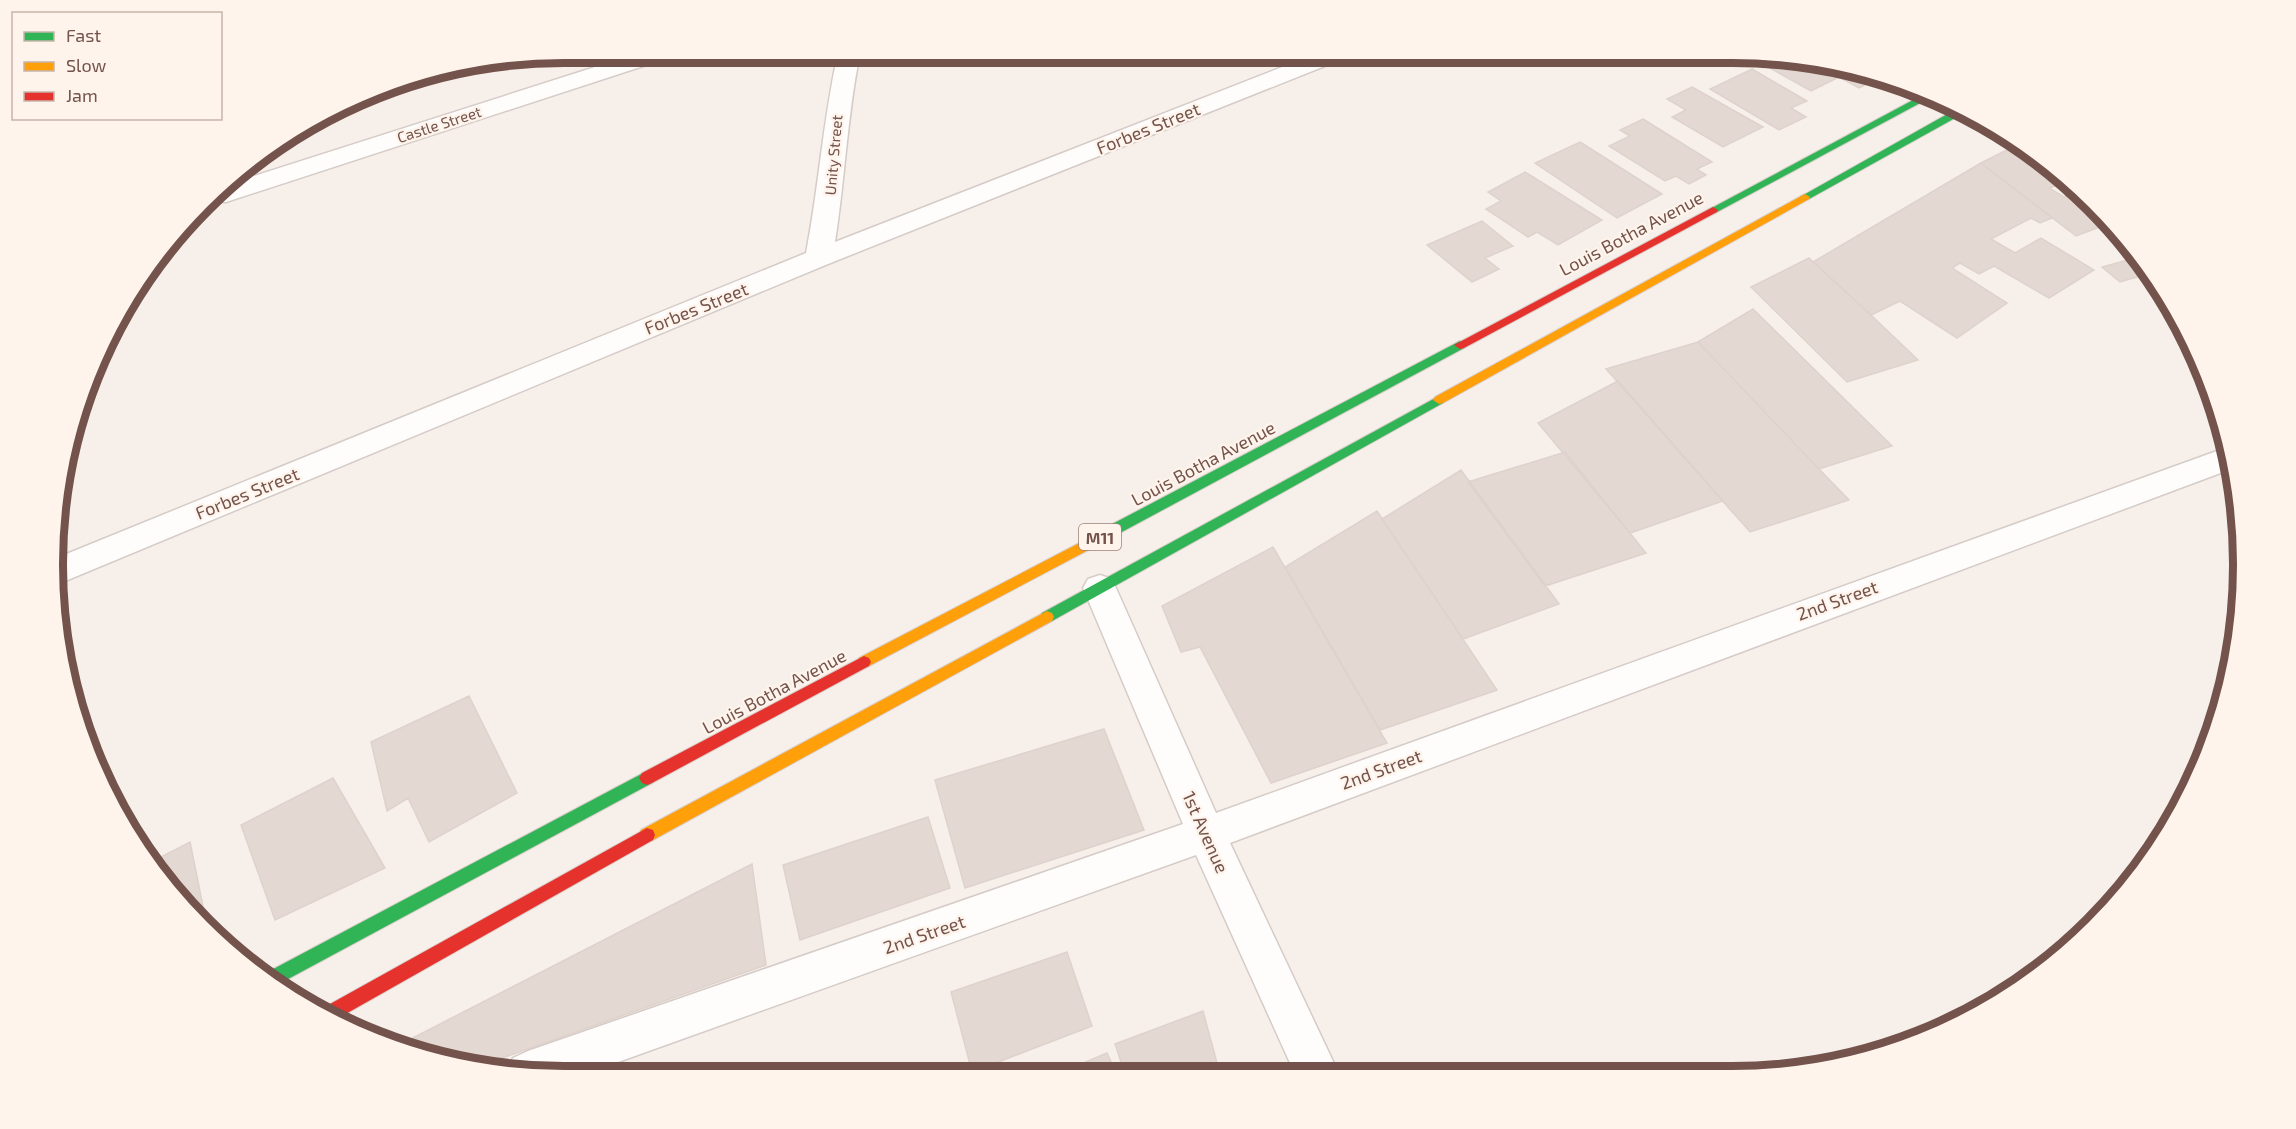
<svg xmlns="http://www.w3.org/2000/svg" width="2296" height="1129" viewBox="0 0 2296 1129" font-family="'Exo 2',sans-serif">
<rect width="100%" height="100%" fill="#f7f0ea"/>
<!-- building -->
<path fill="#e3d8d2" stroke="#dfd2cc" stroke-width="1.5" d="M1775 57 1832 62 1877 79 1859 88 1839 77 1811 91 1761 63Z
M1752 69 1807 101 1791 108 1806 117 1779 130 1710 89Z
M1692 87 1763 127 1723 147 1672 117 1686 110 1667 99Z
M1643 119 1712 162 1697 169 1706 175 1689 184 1676 176 1665 181 1609 146 1630 136 1620 130Z
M1580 142 1662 194 1617 218 1535 163Z
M2021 143 2068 182 2049 188 2064 197 2079 191 2094 203 2111 223 2076 236 1981 163Z
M1981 163 2052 218 2040 223 2031 218 1991 239 2015 253 2041 238 2094 270 2049 298 1994 266 1979 274 1960 263 1952 268 2007 303 1957 338 1900 301 1871 315 1813 262Z
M1525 172 1602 220 1558 245 1537 232 1528 237 1486 209 1501 201 1488 192Z
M1482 221 1513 246 1485 258 1499 269 1472 282 1427 245Z
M2138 257 2151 273 2120 282 2102 267Z
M1809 258 1871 315 1918 360 1847 382 1751 287Z
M1753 309 1892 446 1819 469 1698 342Z
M1698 342 1819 469 1849 500 1750 532 1606 369Z
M1618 381 1723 501 1630 533 1538 423Z
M1565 452 1646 553 1545 586 1468 482Z
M1461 470 1559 604 1463 639 1382 519Z
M1377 511 1497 690 1380 730 1285 567Z
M1273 547 1387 743 1271 783 1200 647 1181 652 1162 606Z
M469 696 517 793 429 842 408 798 387 811 371 742Z
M1104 729 1144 830 965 888 935 780Z
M333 778 385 868 275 920 241 825Z
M928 817 950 888 800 940 783 865Z
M190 842 208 931 155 860Z
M752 864 766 965 474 1068 397 1046Z
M1067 952 1092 1026 972 1072 951 992Z
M1203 1011 1220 1074H1125L1115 1044Z
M1107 1053 1117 1075H1055Z"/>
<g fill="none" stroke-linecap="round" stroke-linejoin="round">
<!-- street casing -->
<g stroke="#d5cbc7" stroke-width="3">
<path id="street" d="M639 53H671L668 58 226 202H212L229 184Z
M838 53H860C847 116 845 179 835 242L1318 53H1348L1345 58 828 264 58 584 59 557 806 253C819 186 823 119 838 53Z
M2228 447 2234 468 1230 843 1339 1074H1295L1196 855 579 1076 507 1071 513 1058 528 1051 1183 824 1083 588 1088 579 1100 575 1112 579 1216 813Z"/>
</g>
<!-- fast casing -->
<g stroke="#d8cdca" stroke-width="2">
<path id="fast" d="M1928 92 1935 95 1717 212 1713 213 1708 210Z
M1958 108 1966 112 1809 199 1805 200 1800 197Z
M1460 341 1466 345 1464 348 1092 548H1082L1080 544 1082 540Z
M1439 396 1445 400 1443 403 1052 621H1042L1040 617 1042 613Z
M647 771 652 773 655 778 652 783 275 986 262 975Z"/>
</g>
<!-- slow casing -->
<g stroke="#d8cdca" stroke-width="2">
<path id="slow" d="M1805 194 1810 197 1809 199 1443 403 1439 404 1433 400 1435 397Z
M1087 539 1092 540 1094 544 1092 548 869 666 864 668 859 666 857 662 859 658Z
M1047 611 1052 613 1054 617 1052 621 653 840 647 842 641 840 639 835 641 830Z"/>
</g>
<!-- jam casing -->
<g stroke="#d8cdca" stroke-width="2">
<path id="jam" d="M1713 207 1718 210 1717 212 1464 348 1460 349 1454 345Z
M864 656 869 658 871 662 869 666 652 783 647 785 642 783 639 778 642 773Z
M647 828 653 830 655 835 653 840 335 1020 320 1012 321 1009Z"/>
</g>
<!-- street -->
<use href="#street" fill="#fefdfc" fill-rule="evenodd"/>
<!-- fast -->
<use href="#fast" fill="#30b455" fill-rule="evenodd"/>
<!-- slow -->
<use href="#slow" fill="#ff9f0a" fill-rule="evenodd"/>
<!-- jam -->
<use href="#jam" fill="#e5322d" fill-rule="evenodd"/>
</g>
<g text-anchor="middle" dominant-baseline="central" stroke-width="4.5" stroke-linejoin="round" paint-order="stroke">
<!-- far-street labels -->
<g font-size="15" fill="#73534b" stroke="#fef4eb">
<text transform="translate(439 124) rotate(-18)">Castle Street</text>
<text transform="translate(833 155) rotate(-85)">Unity Street</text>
</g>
<!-- shield labels -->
<rect fill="#fef4eb" stroke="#9d837b" stroke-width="1.5" x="1079" y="524" width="42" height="26" rx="4.5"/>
<g font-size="16" font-weight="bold" fill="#73534b">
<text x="1100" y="537">M11</text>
</g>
<!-- street labels -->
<g font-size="18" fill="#73534b" stroke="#fef4eb">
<text transform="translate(1148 128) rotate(-22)">Forbes Street</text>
<text transform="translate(1631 233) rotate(-28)">Louis Botha Avenue</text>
<text transform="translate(696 308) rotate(-22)">Forbes Street</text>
<text transform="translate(1203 463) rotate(-28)">Louis Botha Avenue</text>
<text transform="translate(247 493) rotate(-22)">Forbes Street</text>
<text transform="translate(1837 600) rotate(-20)">2nd Street</text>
<text transform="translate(774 691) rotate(-28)">Louis Botha Avenue</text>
<text transform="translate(1381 769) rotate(-20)">2nd Street</text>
<text transform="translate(1206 832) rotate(66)">1st Avenue</text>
<text transform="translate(924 934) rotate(-19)">2nd Street</text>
</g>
</g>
<!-- crop -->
<path d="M0 0H2296V1129H0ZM564 63H1732A501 501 0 0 1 2233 564V565A501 501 0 0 1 1732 1066H564A501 501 0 0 1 63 565V564A501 501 0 0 1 564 63Z" fill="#fef4eb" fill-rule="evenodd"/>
<path fill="none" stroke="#73534b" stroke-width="8" d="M564 63H1732A501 501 0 0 1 2233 564V565A501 501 0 0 1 1732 1066H564A501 501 0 0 1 63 565V564A501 501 0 0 1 564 63Z"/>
<!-- legend -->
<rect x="12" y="12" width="210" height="108" fill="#fef4eb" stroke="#c6b4ab" stroke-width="1.5"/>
<rect x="24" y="32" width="30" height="9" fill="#30b455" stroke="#c6b4ab" stroke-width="1.5"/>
<text x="66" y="42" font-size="18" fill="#73534b">Fast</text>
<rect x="24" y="62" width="30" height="9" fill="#ff9f0a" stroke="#c6b4ab" stroke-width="1.5"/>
<text x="66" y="72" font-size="18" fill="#73534b">Slow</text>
<rect x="24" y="92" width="30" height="9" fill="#e5322d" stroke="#c6b4ab" stroke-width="1.5"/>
<text x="66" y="102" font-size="18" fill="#73534b">Jam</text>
</svg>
